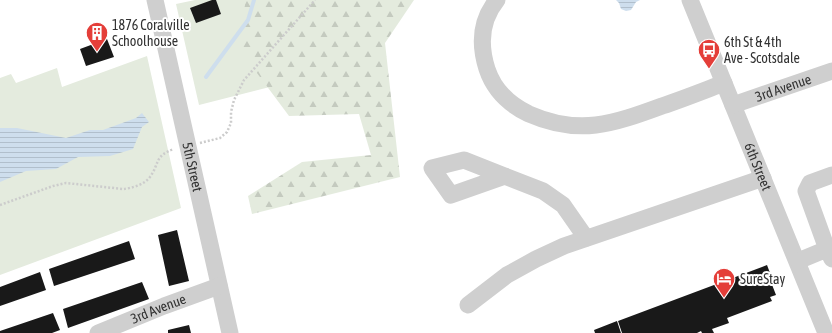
<svg xmlns="http://www.w3.org/2000/svg" width="832" height="333" viewBox="0 0 832 333" font-family="'Asap Condensed',sans-serif">
<defs>
<pattern id="forest-firs" width="22" height="20" patternUnits="userSpaceOnUse"><rect width="22" height="20" fill="#e4ebde"/><path d="M5 1l3.5 6h-7zM16 11l3.5 6h-7z" fill="#c4cabf"/></pattern>
<pattern id="water-rules" width="6" height="5" patternUnits="userSpaceOnUse"><rect width="6" height="5" fill="#cedeed"/><path d="M0 2.5h6" fill="none" stroke="#b1bfcc"/></pattern>
</defs>
<rect width="100%" height="100%" fill="#fff"/>
<!-- green -->
<path fill="#e4ebde" d="M195 0H370L384 58 199 105 176 4Z
M147 56 181 208 0 275V78L11 74 16 83 57 68 62 87Z"/>
<!-- forest -->
<path fill="url(#forest-firs)" d="M246 0H414L385 43 400 177 252 214 248 196 302 162 371 155 359 114 289 116 242 53 243 15Z"/>
<!-- water -->
<path fill="url(#water-rules)" d="M616 0H640L636 2 631 10 626 11 621 9 619 3Z
M142 113 149 122 142 127 133 149 110 156 78 157 56 169 26 171 0 182V128H17L66 138 90 130H103L136 118Z"/>
<g fill="none" stroke-linecap="round" stroke-linejoin="round">
<!-- stream -->
<path stroke="#cedeed" stroke-width="4" d="M206 77 248 20 254 0"/>
</g>
<!-- building -->
<path fill="#191919" d="M212 0H216L221 14 196 23 190 8Z
M107 39 114 57 86 66 80 49Z
M177 230 189 281 169 286 158 235Z
M129 241 135 259 54 286 49 269Z
M767 265 773 281 771 282 776 295 770 297 772 301 727 318 729 323 712 329 714 333H702L701 331 697 333H622L618 321Z
M40 272 46 290 0 306V287Z
M142 282 149 299 68 328 63 309Z
M53 313 60 330 52 333H0V331Z
M617 321 621 333H595L594 330Z
M189 325 191 333H168V330Z"/>
<g fill="none" stroke-linecap="round" stroke-linejoin="round">
<!-- path -->
<path stroke="#ccc" stroke-width="2.5" stroke-dasharray="2 2" stroke-linecap="butt" d="M200 143 220 138 227 132 231 123V112L234 100 244 80 315 0
M0 205 53 186 66 183 123 189C132 188 144 185 150 177 160 163 154 156 174 149"/>
<!-- minor -->
<g stroke="#cfcfcf" stroke-width="17">
<path id="s1" d="M155 0 230 333"/>
<path d="M497 0C480 21 479 44 487 69 494 90 510 105 529 114 579 136 613 124 662 106 683 99 703 91 724 83"/>
<path id="s2" d="M690 0 826 333"/>
<path id="s3" d="M733 105 832 71"/>
<path d="M505 176 451 195 432 168 464 160 543 191 563 205 586 238"/>
<path d="M827 249 806 191 810 183 832 175"/>
<path d="M798 261 827 249 832 259"/>
<path d="M468 305 507 275 536 259 564 246 763 178"/>
<path id="s4" d="M98 333 164 306 219 286"/>
</g>
</g>
<!-- icons -->
<defs>
<g id="building-pin" transform="scale(1.15)"><path d="M0 17L-7.5 6A9.5 9.5 0 1 1 7.5 6Z" fill="#e43e39" stroke="#fff"/><path d="M-4-6H4V6H1V3H-1V6H-4ZM-2.5-4.3h1.7v1.8h-1.7ZM.8-4.3h1.7v1.8H.8ZM-2.5-1h1.7V.8h-1.7ZM.8-1h1.7V.8H.8Z" fill="#fff"/></g>
<g id="bus-pin" transform="scale(1.15)"><path d="M0 17L-7.5 6A9.5 9.5 0 1 1 7.5 6Z" fill="#e43e39" stroke="#fff"/><path d="M-5-6H5V4H4V6H2V4H-2V6H-4V4H-5ZM-3.5-4V0h7V-4ZM-3.5 1.2v1.5H-2V1.2ZM2 1.2v1.5H3.5V1.2Z" fill="#fff"/></g>
<g id="hotel-pin" transform="scale(1.15)"><path d="M0 17L-7.5 6A9.5 9.5 0 1 1 7.5 6Z" fill="#e43e39" stroke="#fff"/><path d="M-6-4.5h1.5V1H6V5H4.5V3h-9V5H-6ZM-4 0a1.8 1.8 0 1 1 3.6 0ZM.5 0V-2.5h3Q6-2.5 6 0Z" fill="#fff"/></g>
</defs>
<g fill-rule="evenodd">
<use href="#building-pin" x="97" y="33"/>
<use href="#bus-pin" x="709" y="50"/>
<use href="#hotel-pin" x="724" y="279"/>
</g>
<g text-anchor="middle" dominant-baseline="central" stroke-width="4" stroke-linejoin="round" paint-order="stroke">
<!-- poi labels -->
<g font-size="14" fill="#323232" stroke="#fff" text-anchor="start">
<text x="112" y="25">1876 Coralville<tspan x="112" dy="16">Schoolhouse</tspan></text>
<text x="724" y="42">6th St &amp; 4th<tspan x="724" dy="16">Ave - Scotsdale</tspan></text>
<text x="740" y="279">SureStay</text>
</g>
<!-- street labels -->
<g font-size="14" fill="#323232" stroke="#fff">
<text stroke="none"><textPath href="#s3" startOffset="53">3rd Avenue</textPath></text>
<text stroke="none"><textPath href="#s2" startOffset="180">6th Street</textPath></text>
<text stroke="none"><textPath href="#s1" startOffset="171">5th Street</textPath></text>
<text stroke="none"><textPath href="#s4" startOffset="65">3rd Avenue</textPath></text>
</g>
</g>
</svg>
